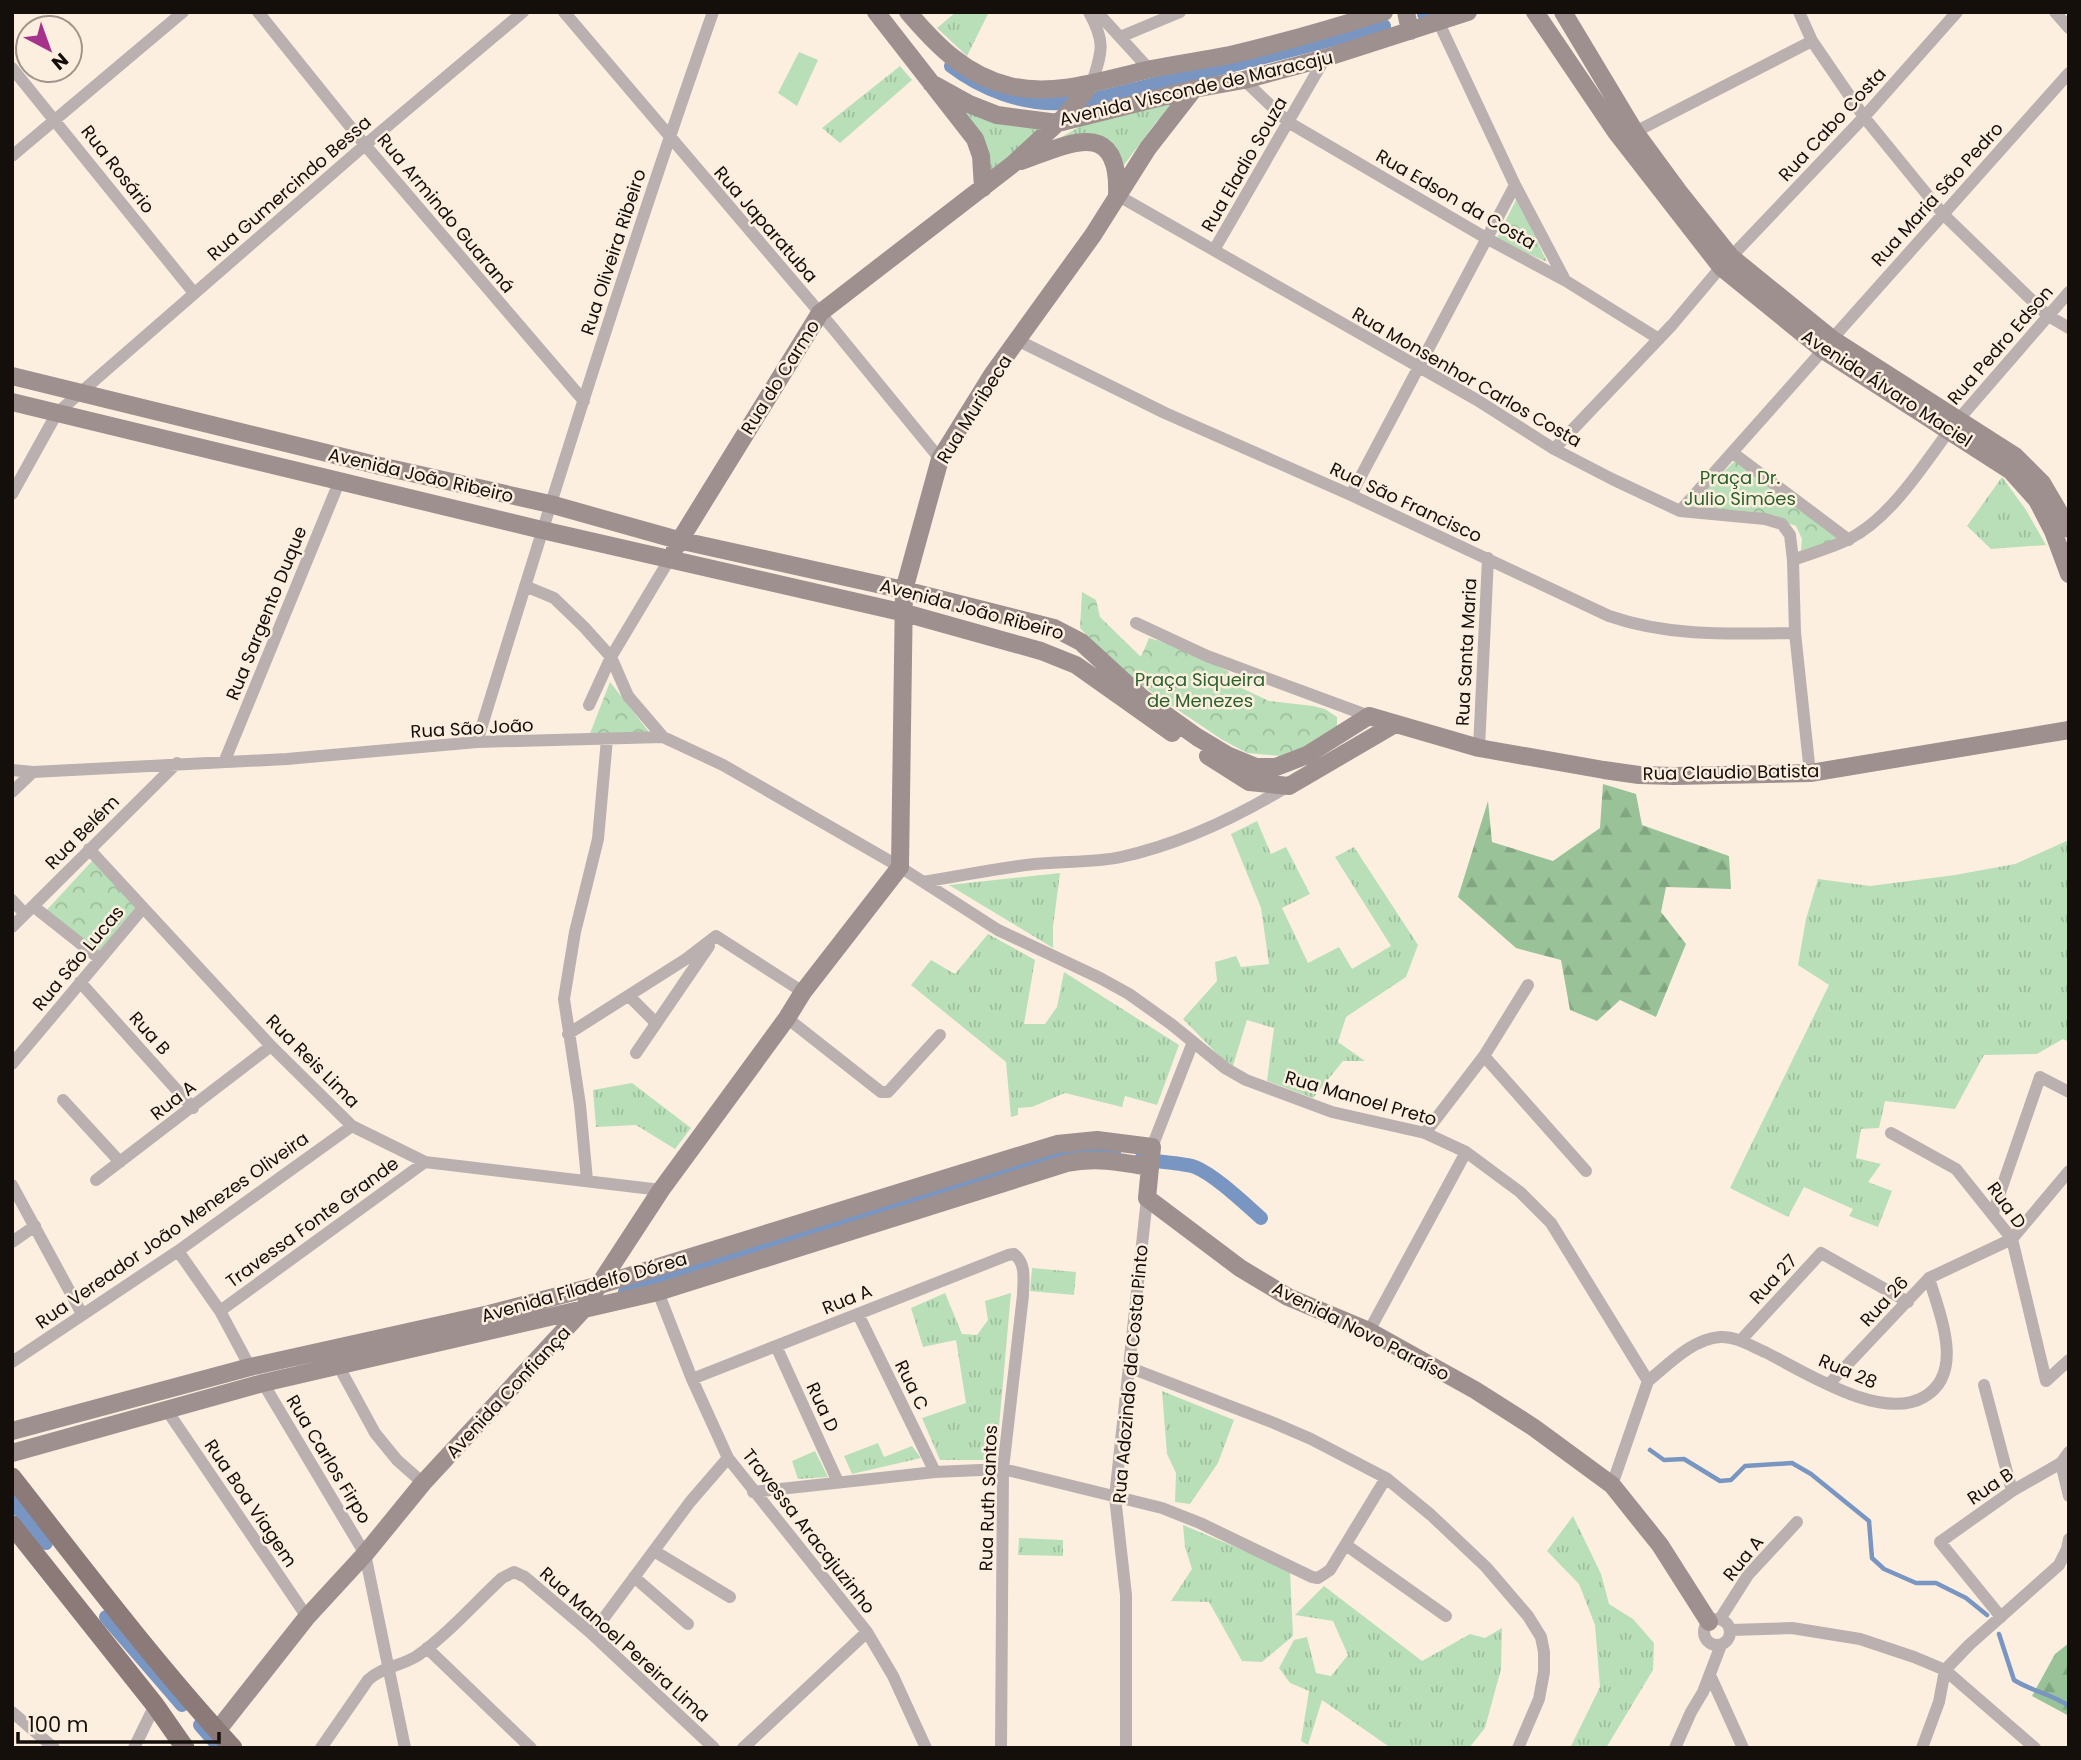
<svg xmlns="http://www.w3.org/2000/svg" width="2081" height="1760" viewBox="0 0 2081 1760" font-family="Poppins,sans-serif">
<defs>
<pattern id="grass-tufts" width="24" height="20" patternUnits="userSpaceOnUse" patternTransform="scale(1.75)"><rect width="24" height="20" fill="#b9dfb8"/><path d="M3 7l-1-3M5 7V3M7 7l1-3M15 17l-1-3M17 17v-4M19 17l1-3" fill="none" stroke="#9ebe9d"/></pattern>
<pattern id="forest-firs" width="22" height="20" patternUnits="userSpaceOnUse" patternTransform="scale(1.75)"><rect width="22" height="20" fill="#99c298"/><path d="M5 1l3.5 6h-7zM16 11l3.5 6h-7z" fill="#83a682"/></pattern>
<pattern id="park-crowns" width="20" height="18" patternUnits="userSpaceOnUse" patternTransform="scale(1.75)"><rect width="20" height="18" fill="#b9dfb8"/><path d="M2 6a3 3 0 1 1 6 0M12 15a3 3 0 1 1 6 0" fill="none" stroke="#9ebe9d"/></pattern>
</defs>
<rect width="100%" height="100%" fill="#fdefdf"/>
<!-- grass -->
<path fill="url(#grass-tufts)" d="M956 12H989L967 56 937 28Z
M900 66 912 80 840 143 822 128Z
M1182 101 1157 121 1121 169 1117 156 1063 141 1060 138 1082 125Z
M964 111 1044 127 988 174C986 142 984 136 964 111Z
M2002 477 2026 510 2046 545 1991 549 1967 526Z
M1257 821 1271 854 1286 847 1310 894 1282 908 1308 963 1339 947 1352 969 1391 946 1335 857 1354 847 1418 945 1406 977 1346 1017 1338 1042 1365 1061H1343L1313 1098 1267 1081 1274 1028 1247 1020 1232 1069 1183 1019 1217 981 1215 962 1236 956 1241 967 1269 964 1261 908 1231 834Z
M2069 840V1042L2063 1039 2037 1054 1984 1055 1955 1109 1885 1101 1879 1128 1861 1129 1856 1158 1881 1164 1868 1182 1892 1191 1878 1227 1849 1216 1853 1209 1804 1187 1788 1217 1730 1188 1829 985 1798 965 1806 919 1818 879 1870 886 1955 875 2015 864Z
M1060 873 1053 927V948L949 885Z
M988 934 1035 960 1024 1024H1045L1057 1007 1064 972 1179 1045 1157 1105 1125 1096 1122 1107 1065 1093 1032 1107 1018 1108V1115L1011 1117 1006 1062 911 985 931 960 955 974Z
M632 1083 691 1128 675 1149 636 1125 596 1127 593 1090Z
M1032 1268 1076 1272 1074 1295 1030 1291Z
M945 1293 962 1334 977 1335 988 1320 985 1301 1011 1293 996 1460H940L922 1418 966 1403 956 1340 923 1347 911 1308Z
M1162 1391 1234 1420 1218 1463 1190 1504 1175 1502 1176 1473 1167 1454Z
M878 1443 884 1457 912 1446 921 1458 852 1474 844 1456Z
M815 1451 828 1477 798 1479 792 1461Z
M1573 1516 1601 1574 1609 1604 1633 1619 1654 1643 1653 1670 1606 1748H1570L1600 1687 1595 1625 1579 1584 1547 1551Z
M1183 1525 1290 1570 1293 1636 1262 1662 1242 1661 1209 1602 1171 1601 1192 1569 1185 1547Z
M1019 1538 1063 1540V1556L1018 1555Z
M1324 1586 1422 1661 1470 1634 1485 1638 1502 1628 1501 1669 1485 1728 1469 1748H1391L1322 1700 1308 1745 1301 1741 1309 1691 1290 1683 1279 1668 1294 1640 1307 1637 1316 1673 1331 1676 1348 1655 1333 1621 1295 1615Z"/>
<!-- forest -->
<path fill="url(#forest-firs)" d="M1603 784 1636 794 1642 825 1729 856 1731 889 1666 887 1661 912 1686 944 1656 1017 1620 1000 1597 1021 1570 1010 1561 960 1516 948 1458 897 1488 801 1492 842 1553 861 1600 828Z
M2069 1643V1716L2032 1696 2055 1654Z"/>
<!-- park -->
<path fill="url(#park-crowns)" d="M1517 198 1547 262 1496 240Z
M1739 457 1845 537 1801 551 1802 539 1796 526 1756 512 1687 507Z
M1082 592 1096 600 1100 617 1141 657 1149 638 1174 645 1228 671 1233 684 1269 701 1313 706 1325 709 1337 717V727L1329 737 1280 756 1247 753 1221 739 1144 687 1116 665 1080 628Z
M610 682 649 732 589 736Z
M93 860 142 908 94 959 44 913Z"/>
<!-- garden -->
<path fill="#b9dfb8" d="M799 52 818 60 797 106 778 93Z
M1740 465 1788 501 1785 509 1700 502Z"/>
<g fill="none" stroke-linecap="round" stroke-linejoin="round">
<!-- stream -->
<path stroke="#7996c2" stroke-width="4.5" d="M1650 1450 1664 1460 1684 1459 1720 1481 1731 1480 1745 1466 1792 1463 1811 1474 1869 1521 1872 1558 1884 1569 1916 1583H1936L1966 1598 1987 1615
M1999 1634 2014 1680C2031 1691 2052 1694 2069 1706"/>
<!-- canal -->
<path stroke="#7996c2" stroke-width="14" d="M1424 14 1428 12
M951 66C981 89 1022 105 1061 103 1092 102 1125 91 1155 84 1232 66 1308 46 1384 26
M1141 1159C1156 1162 1184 1163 1195 1167 1215 1175 1245 1204 1261 1218
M625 1292 858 1219 1071 1149 1114 1153
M12 1501 46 1543
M106 1617 182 1705
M200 1725 220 1748"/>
<!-- street -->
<path stroke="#bbb0b0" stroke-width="12" d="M258 12 365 145 584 401
M564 12 832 327 940 459
M1089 12C1106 43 1102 51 1092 83
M1097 12 1150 70
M1799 12 1812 41 1864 117 1943 214 2047 315 2069 328
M2055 12 2069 28
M1439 23 1515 185 1565 280
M1120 37 1180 12
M12 68 194 293
M1244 80 1288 122 1486 238 1566 281 1659 339
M1635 132 1812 41
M12 156 183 12
M1117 195 1477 400 1554 449 1612 479 1680 511 1765 519 1782 524 1790 535 1793 560 1795 633 1810 773
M1214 250 1325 58
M1731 257 1864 117 1957 12
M1832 339 2069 73
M1017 340 1165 413 1351 495 1609 616C1670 637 1731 634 1795 633
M1958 420 2069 292
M1554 449 1672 325 1721 267
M1733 453 1849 540
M12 494 57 413 365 145 523 12
M1351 495 1515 185
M1680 511 1823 350
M1793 560C1811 553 1832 548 1849 539 1889 519 1922 468 1948 432
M525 586 554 598 584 627 611 657 628 696 663 737
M1136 623 1207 656 1369 716
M589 705 611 657 669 560
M477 742C552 498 628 254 713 12
M1479 748 1488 558
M225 760 340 480
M12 770 33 772 287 759 477 742 663 737 723 765 900 867 998 930 1100 978 1129 994 1171 1024 1225 1068 1246 1080 1332 1112 1425 1133 1466 1152 1520 1192 1551 1223 1648 1381 1612 1485
M12 792 33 772
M89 849 271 1046 352 1126 425 1162 661 1190
M923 882C961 876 997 868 1035 864 1063 861 1093 863 1121 857 1180 844 1237 817 1288 786
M12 900 25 914
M33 906 100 959
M12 927 177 763
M80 982 193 1108
M629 996 656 1023
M787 1018 881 1092H888L940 1035
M568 1034 686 959 716 936 803 992
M636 1053 709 946
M1484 1056 1586 1171
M12 1064 143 908
M63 1100 120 1162
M1425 1133 1484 1056 1528 985
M1891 1133 1956 1169 2012 1239 2046 1381
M1152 1147 1193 1042
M96 1180 271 1046
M587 1180 580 1105 564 999 575 932 598 839 607 739
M12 1185 82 1314
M1993 1213 2040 1077 2069 1092
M12 1242 35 1226
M178 1251 220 1311 250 1367
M658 1292 692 1379 728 1458 867 1632 893 1676 926 1748
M220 1311 425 1162
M858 1314 935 1472
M1369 1331 1466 1152
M1741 1340 1821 1253 1908 1302
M776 1346 838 1482
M12 1362 178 1251 352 1126
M338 1365 375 1433 397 1460 423 1483
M1128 1367 1274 1423 1311 1439 1386 1478 1431 1515 1486 1567 1528 1616 1541 1637 1544 1652V1672L1539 1699 1518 1748
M692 1379 1008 1255 1014 1254C1027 1264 1023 1281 1023 1295L1003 1469 1001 1748
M1648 1381C1668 1365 1692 1339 1720 1337 1736 1336 1751 1346 1765 1352 1805 1372 1881 1422 1924 1397 1966 1373 1939 1313 1929 1278
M2046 1381 2069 1360
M263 1383 365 1554 405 1748
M1829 1384 1929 1278 2012 1239 2069 1171
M1984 1385 2012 1491
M166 1409 307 1617
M2069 1452 2061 1463 2069 1496
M753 1492 935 1472 1003 1469 1162 1508 1200 1523 1312 1577 1318 1578 1330 1570 1386 1478
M1346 1545 1446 1616
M654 1551 730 1597
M634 1577 688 1624
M2001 1617 1940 1542 2012 1491 2061 1463
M1704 1632a13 13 0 1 1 26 0a13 13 0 1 1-26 0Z
M1720 1619 1748 1575 1797 1522
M1730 1630 1792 1628 1860 1639 1914 1657 1945 1670 2035 1748
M592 1634 690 1502 728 1458
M427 1648 531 1748
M1945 1670 1969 1645 2059 1565 2067 1549 2069 1539
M1710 1675 1743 1748
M12 1712 54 1748
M134 1748 155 1705
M321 1748 368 1680C382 1667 401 1666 417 1656 448 1634 474 1604 502 1578L514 1572 525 1577 592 1634 714 1748
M743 1748 867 1632
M1126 1748V1595L1115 1497 1147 1198
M1675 1748 1691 1712 1703 1692 1721 1645
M1922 1748 1939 1702 1945 1670"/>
<!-- secondary -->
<path stroke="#9f9090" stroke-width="18" d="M876 12 975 139 981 156 983 188
M908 12C936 45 966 76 1010 86 1056 97 1106 79 1151 69 1177 64 1204 60 1230 55 1282 43 1333 28 1384 12
M1406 12 1410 31
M1535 12 1616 132 1721 267 1823 350 2011 471 2037 500 2053 531 2069 574
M1563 12 1635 132 1679 192 1731 257 1832 339 2015 456 2042 483 2069 529
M931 83 969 104 997 115 1058 123 1194 89 1244 80 1325 58 1468 12
M1021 161C1069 144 1120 116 1117 195
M12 376 380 466 550 504 678 540 904 590 1054 628 1081 642 1141 697 1197 737 1227 755 1256 767H1276L1307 755 1369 716 1479 748 1604 770 1639 775 1674 776 1810 773 2069 730
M12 402 542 530 905 613 1041 651 1076 665 1172 733
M675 548 820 313 1013 164 1064 117 1092 83
M1208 756 1249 782 1289 786 1395 724
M12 1431 250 1367 489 1314 600 1285 1057 1144 1097 1140 1152 1147 1147 1198 1240 1268 1288 1297 1369 1331 1475 1390 1533 1427 1612 1485 1660 1545 1709 1622
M12 1453 263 1383 658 1292 1067 1163C1095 1157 1121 1162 1149 1167
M217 1731 307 1617 365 1554 423 1483 582 1311 661 1190 787 1018 803 992 900 867 904 590 940 459 992 375 1093 235 1148 148 1194 89"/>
<!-- primary -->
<path stroke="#8c7a79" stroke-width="19" d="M12 1477C84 1569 154 1662 233 1748
M12 1525 155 1705 185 1748"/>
</g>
<g text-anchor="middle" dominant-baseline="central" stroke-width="5" stroke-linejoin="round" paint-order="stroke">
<!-- street labels -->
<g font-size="18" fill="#140f0a" stroke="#fdefdf">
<text transform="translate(1196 88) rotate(-13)">Avenida Visconde de Maracaju</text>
<text transform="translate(1832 124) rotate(-47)">Rua Cabo Costa</text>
<text transform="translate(1244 164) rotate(-60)">Rua Eladio Souza</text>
<text transform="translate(118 169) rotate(52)">Rua Rosário</text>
<text transform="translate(289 188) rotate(-41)">Rua Gumercindo Bessa</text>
<text transform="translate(1937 194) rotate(-48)">Rua Maria São Pedro</text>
<text transform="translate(1456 199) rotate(30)">Rua Edson da Costa</text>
<text transform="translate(446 213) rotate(50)">Rua Armindo Guaraná</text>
<text transform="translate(766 224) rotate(49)">Rua Japaratuba</text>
<text transform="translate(613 252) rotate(-72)">Rua Oliveira Ribeiro</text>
<text transform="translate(2000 345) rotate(-49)">Rua Pedro Edson</text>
<text transform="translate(780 377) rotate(-58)">Rua do Carmo</text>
<text transform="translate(1467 377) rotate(30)">Rua Monsenhor Carlos Costa</text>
<text transform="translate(1887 388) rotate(33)">Avenida Álvaro Maciel</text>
<text transform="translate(974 409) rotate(-58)">Rua Muribeca</text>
<text transform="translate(421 475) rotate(13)">Avenida João Ribeiro</text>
<text transform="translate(1406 502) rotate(25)">Rua São Francisco</text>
<text transform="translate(972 609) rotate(15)">Avenida João Ribeiro</text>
<text transform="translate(266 613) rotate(-68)">Rua Sargento Duque</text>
<text transform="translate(1466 652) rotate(-87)">Rua Santa Maria</text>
<text transform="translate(472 728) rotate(-3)">Rua São João</text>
<text transform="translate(1731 772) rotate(-1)">Rua Claudio Batista</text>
<text transform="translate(82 832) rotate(-45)">Rua Belém</text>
<text transform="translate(78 958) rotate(-50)">Rua São Lucas</text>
<text transform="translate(150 1033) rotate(48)">Rua B</text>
<text transform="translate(313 1061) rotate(45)">Rua Reis Lima</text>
<text transform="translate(1361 1098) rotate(16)">Rua Manoel Preto</text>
<text transform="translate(173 1100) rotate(-38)">Rua A</text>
<text transform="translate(2007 1205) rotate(54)">Rua D</text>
<text transform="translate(312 1222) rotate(-36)">Travessa Fonte Grande</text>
<text transform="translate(172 1230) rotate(-35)">Rua Vereador João Menezes Oliveira</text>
<text transform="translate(1773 1279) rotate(-47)">Rua 27</text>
<text transform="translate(584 1287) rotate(-16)">Avenida Filadelfo Dórea</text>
<text transform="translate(847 1299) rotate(-22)">Rua A</text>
<text transform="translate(1884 1301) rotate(-47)">Rua 26</text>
<text transform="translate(1361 1331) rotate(27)">Avenida Novo Paraíso</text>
<text transform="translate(1848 1371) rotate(23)">Rua 28</text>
<text transform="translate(1130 1374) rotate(-85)">Rua Adozindo da Costa Pinto</text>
<text transform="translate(912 1385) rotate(64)">Rua C</text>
<text transform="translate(508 1392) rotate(-47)">Avenida Confiança</text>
<text transform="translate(823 1407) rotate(65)">Rua D</text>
<text transform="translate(329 1459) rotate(59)">Rua Carlos Firpo</text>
<text transform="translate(1990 1486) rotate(-34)">Rua B</text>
<text transform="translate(988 1498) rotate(-88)">Rua Ruth Santos</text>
<text transform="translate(251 1503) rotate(56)">Rua Boa Viagem</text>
<text transform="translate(809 1531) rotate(52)">Travessa Aracajuzinho</text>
<text transform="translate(1743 1558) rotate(-51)">Rua A</text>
<text transform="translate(625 1644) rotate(42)">Rua Manoel Pereira Lima</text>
</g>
<!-- park labels -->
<g font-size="18" fill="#2a622c" stroke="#fdefdf">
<text x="1740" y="477">Praça Dr.<tspan x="1740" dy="21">Julio Simões</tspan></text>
<text x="1200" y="679">Praça Siqueira<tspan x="1200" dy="21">de Menezes</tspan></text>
</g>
</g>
<!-- border -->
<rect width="2081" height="1760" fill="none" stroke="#140f0a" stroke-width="28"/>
<!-- north arrow -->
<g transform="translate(49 49) rotate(139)"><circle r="33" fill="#fdefdf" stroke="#a0958a" stroke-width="2"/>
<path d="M0-5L12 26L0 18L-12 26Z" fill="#a6328c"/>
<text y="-10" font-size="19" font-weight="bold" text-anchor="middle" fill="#140f0a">N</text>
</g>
<!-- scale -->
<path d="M18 1732v10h201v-10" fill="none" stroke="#140f0a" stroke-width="3.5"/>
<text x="28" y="1732" font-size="21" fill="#140f0a" stroke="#fdefdf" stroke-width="5" paint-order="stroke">100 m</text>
</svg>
